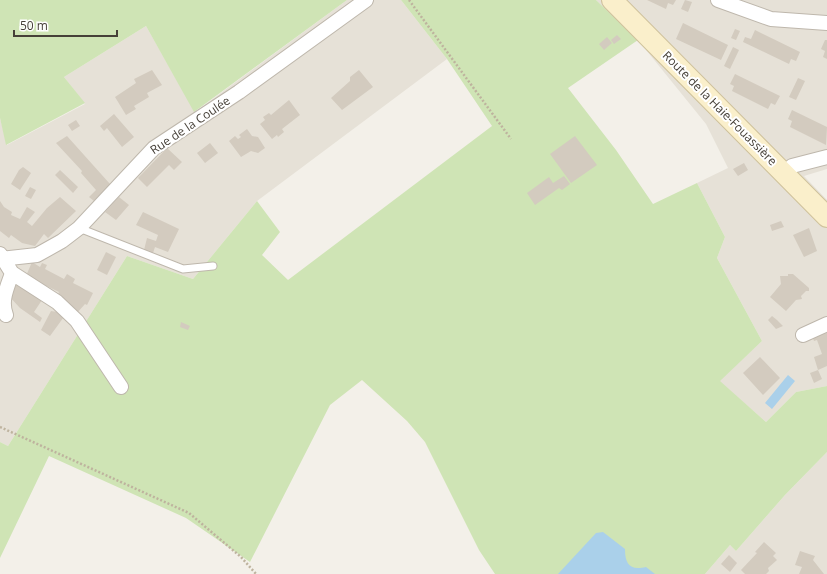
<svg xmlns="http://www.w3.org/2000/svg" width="827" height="574" viewBox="0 0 827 574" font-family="'Open Sans',sans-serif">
<rect width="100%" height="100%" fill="#f3f0e9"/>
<!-- residential -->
<path fill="#e6e1d7" d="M347 0H401L447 59 257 201 193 279 127 256 8 446 0 442V118L7 145 85 104 64 77 146 26 195 112Z
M596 0H827V169L804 176 827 200V386L796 392 766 422 719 381 762 341 717 258 725 237 697 183 728 168 706 124 638 40Z
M827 452V574H705L730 545 736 551 785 495Z"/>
<!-- green -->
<path fill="#cfe4b5" d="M0 0H347L194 112 146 26 64 77 85 103 6 145 0 118Z
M401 0H596L638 40 568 88 616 150 653 204 697 183 725 237 717 258 762 341 720 381 766 422 796 392 827 386V452L785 495 736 551 730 545 705 574H495L479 550 425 442 407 421 362 380 330 405 250 562 186 518 49 456 0 558V442L8 446 127 256 193 279 257 201 280 232 262 255 288 280 492 126 447 59Z"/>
<!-- water -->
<path fill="#aad0ea" d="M788 375 795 381 772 409 765 403Z
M603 532 625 549C625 564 630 571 646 567L655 574H558L596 533Z"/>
<!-- building -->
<path fill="#d3cbbf" d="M647 0H676L673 5 668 3 666 9Z
M685 0 692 2 688 12 681 9Z
M683 23 728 45 721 60 676 39Z
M735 29 740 31 736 40 731 38Z
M755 30 800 52 796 61 791 59 789 64 743 42 745 37 751 39Z
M617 35 621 39 614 44 611 40Z
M607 37 612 43 604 50 599 44Z
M825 40H827V59L823 57 825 51 821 49Z
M733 47 739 50 730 69 724 66Z
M152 70 162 85 147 93 149 97 134 106 136 109 126 115 115 97 136 83 134 79Z
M359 70 373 87 342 110 331 98 350 81V77Z
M735 74 780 96 775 105 771 103 768 109 732 91 734 86 730 84Z
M798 78 805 81 796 100 789 97Z
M289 100 300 115 282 129 284 132 278 137 277 135 272 139 260 124 265 120 263 117 269 113 271 115Z
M792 110 827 127 826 145 790 127 792 121 788 119Z
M114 114 134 137 122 147 107 128 104 131 100 126Z
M76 120 80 126 72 131 68 125Z
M247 129 252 136 258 137 265 148 258 153 251 151 241 157 229 141 235 136 238 139 241 137 239 135Z
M67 136 110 184 94 201 89 197 96 190 81 173 82 171 56 143Z
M575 136 597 165 571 183 550 154Z
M210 143 218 153 205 163 197 153Z
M167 148 182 162 174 170 169 165 147 187 138 178Z
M744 163 748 170 738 176 733 169Z
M23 167 31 173 20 190 11 184 19 170Z
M60 170 78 187 73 193 55 175Z
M564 176 570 184 562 190 559 188 535 205 527 193 549 177 553 183Z
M30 187 36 190 31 199 25 196Z
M60 197 76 211 48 238 44 234 35 246 22 243 11 235 9 238 0 231V201L4 207 12 212 11 215 20 219 27 207 35 212 27 222 32 226 47 208Z
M119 197 129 205 116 220 105 212Z
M143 212 179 229 168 252 155 247 153 253 144 250 147 238 156 241 158 235 136 225Z
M781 221 784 227 772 231 770 225Z
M809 228 817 251 804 257 793 235Z
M106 252 116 257 107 275 97 270Z
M32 262 40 267 42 263 47 265 45 269 64 279 67 274 75 279 73 283 93 293 87 305 85 304 77 313 56 298 59 292 26 276Z
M788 274H793L809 288V291H806L801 296 802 299 796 300 786 311 770 297 781 284 780 276H788Z
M16 285 27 291 29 288 44 297 34 312 42 318 40 322 20 308 8 295Z
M59 309 66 314 50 336 41 330 51 311 57 312Z
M772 316 777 320 783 326 776 329 768 320Z
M181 322 190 326 188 330 180 327Z
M827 330V366L818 370 814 357 822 354 817 340 814 341 812 336Z
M760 357 780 378 763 395 743 373Z
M818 370 822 379 814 383 810 373Z
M764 542 776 553 773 556 777 560 768 568 769 571 766 574H745L741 570 757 553 755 552Z
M800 551 815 556 813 560 824 574H799L802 567 795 565Z
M729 555 737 563 730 572 721 564Z"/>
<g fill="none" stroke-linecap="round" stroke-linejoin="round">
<!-- lane casing -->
<g stroke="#beb7ac" stroke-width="9">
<path id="lane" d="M79 228 183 269 213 266"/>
</g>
<!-- street casing -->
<g stroke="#beb7ac" stroke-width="16">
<path id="street" d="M718 0 771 19 827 23
M784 173 792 166 827 157
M0 254 12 273 57 302 77 321 121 387
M0 259 37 255 62 241 79 228 154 148 239 92 366 0
M6 315C0 300 8 286 12 273
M803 335 827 324"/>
</g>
<!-- secondary casing -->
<g stroke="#cfc29c" stroke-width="22">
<path id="secondary" d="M612 0 827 217"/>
</g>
<!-- path -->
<path stroke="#beb39e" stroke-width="2.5" stroke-dasharray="2 2" stroke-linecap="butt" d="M409 0 511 139
M0 427 189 513 241 557 256 574"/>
<!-- lane -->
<use href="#lane" stroke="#fff" stroke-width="7"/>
<!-- street -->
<use href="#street" stroke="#fff" stroke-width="14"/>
<!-- secondary -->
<use href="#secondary" stroke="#faefcb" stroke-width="20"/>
</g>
<g text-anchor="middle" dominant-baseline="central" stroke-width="4" stroke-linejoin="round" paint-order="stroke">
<!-- street labels -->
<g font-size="12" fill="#464038" stroke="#fff">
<text transform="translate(720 108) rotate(45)">Route de la Haie-Fouassière</text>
<text transform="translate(190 125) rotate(-34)">Rue de la Coulée</text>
</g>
</g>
<!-- scale -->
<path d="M14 30v6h103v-6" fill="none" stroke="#464038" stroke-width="2"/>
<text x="20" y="30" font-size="12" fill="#464038" stroke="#ffffff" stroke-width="3" paint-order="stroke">50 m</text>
</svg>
